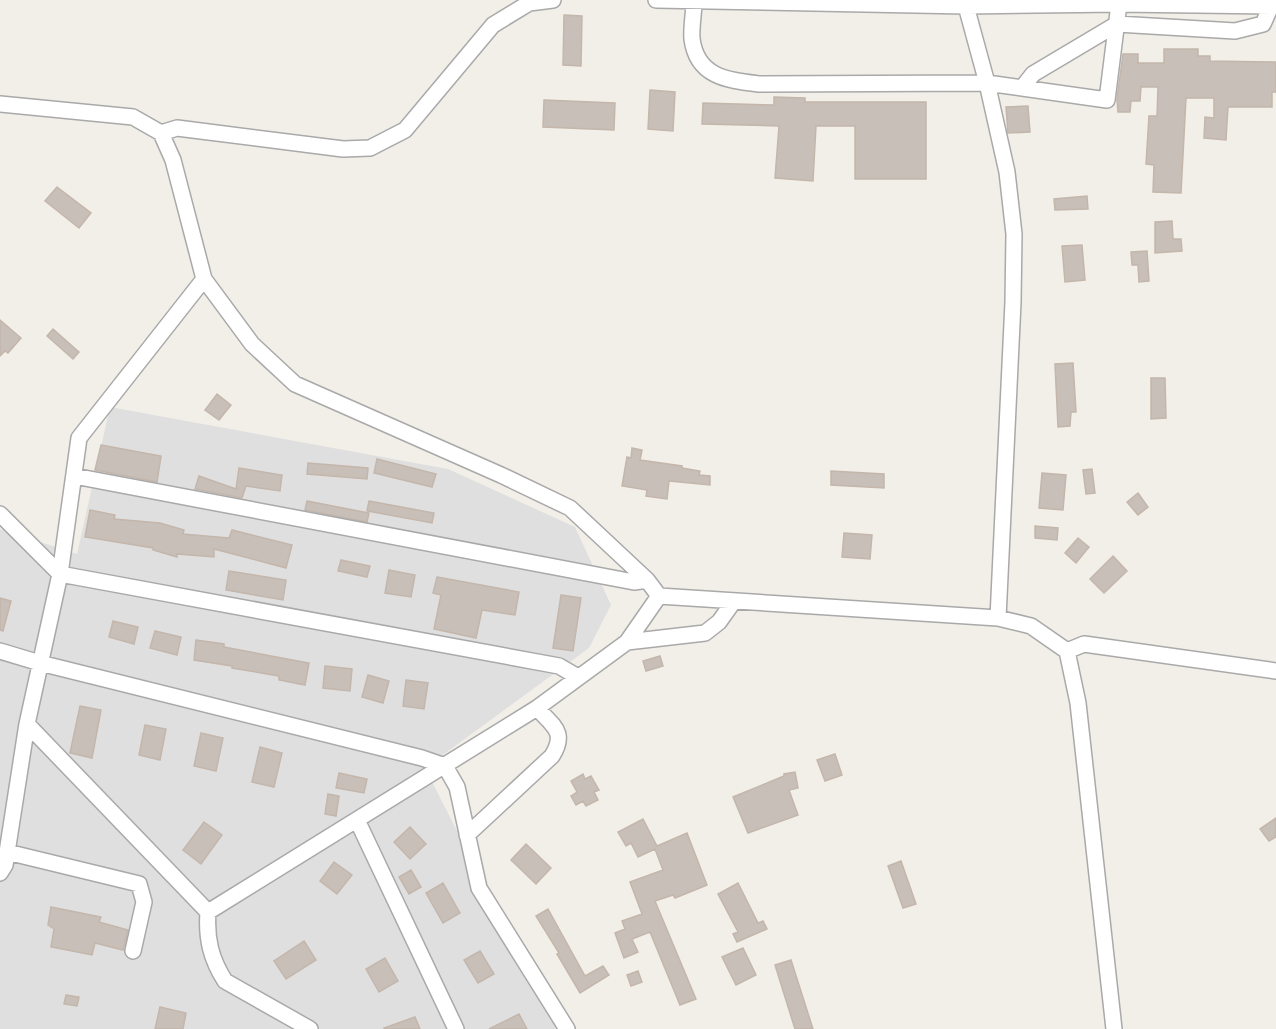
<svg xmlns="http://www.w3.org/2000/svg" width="1276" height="1029" viewBox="0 0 1276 1029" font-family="'Nunito Sans',sans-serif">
<rect width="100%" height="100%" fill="#f2efe9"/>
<!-- residential -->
<path fill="#e0dfdf" d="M110 407 448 469 575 527 611 605 589 648 425 768 558 1029H0V529L77 554Z"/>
<!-- building -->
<path fill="#c7bfb8" stroke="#c4b6ab" stroke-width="1.5" d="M564 15 582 16 581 66 563 65Z
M1164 49H1198V56H1210V61L1276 62V92H1272V107H1228L1226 140 1204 138 1205 117 1214 118V98H1186L1181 193 1153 192 1154 165 1146 164 1149 116H1157L1158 87H1141L1140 101H1131L1130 112H1118L1117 99 1123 54H1138V63H1164Z
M650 90 675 92 673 131 648 129Z
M774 97 805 98V102H926V179H855V126H816L813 181 775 178 779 126 702 124 703 103 774 105Z
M544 100 615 103 614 130 543 127Z
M1028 106 1030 132 1008 133 1006 107Z
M57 187 91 213 79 228 45 201Z
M1087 196 1088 209 1055 210 1054 199Z
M1172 221 1173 239H1181L1182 251 1155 253V222Z
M1082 245 1085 280 1065 282 1062 246Z
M1147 251 1149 281 1139 282 1138 265H1132L1131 252Z
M0 320 21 338 8 353 5 351 0 356Z
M53 329 79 352 73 359 47 336Z
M1073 363 1076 412H1071L1070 426 1058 427 1055 364Z
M1151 378H1165L1166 418 1151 419Z
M217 394 231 405 219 420 205 410Z
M101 445 161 456 157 482 95 470Z
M632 448 642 450 640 460 682 466V468L700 471 699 475 710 476V485L669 481 667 499 646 496 647 490 622 486 627 457 631 458Z
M377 459 436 474 432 487 374 473Z
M308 463 368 468 367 479 307 474Z
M239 468 282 475 280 491 246 486 242 498 195 489 199 476 236 489Z
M1092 469 1095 493 1086 494 1083 470Z
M831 471 884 474V488L831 485Z
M1042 473 1066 475 1063 510 1039 508Z
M1138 493 1148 507 1138 515 1127 502Z
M307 501 369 513 367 522 305 510Z
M369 501 434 513 432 523 367 511Z
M90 510 115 515 114 519 160 523 184 530 183 534 229 538 232 530 292 545 286 568 214 549V557L177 554V557L153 550V548L85 537Z
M1035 526 1058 528 1057 540 1035 538Z
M844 533 872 535 870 559 842 557Z
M1078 538 1089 547 1076 563 1065 553Z
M1113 556 1127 571 1104 593 1090 579Z
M341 560 370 566 367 577 338 571Z
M389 570 415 575 411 597 385 593Z
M229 571 286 580 283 600 226 590Z
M437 577 519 592 515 615 482 610 476 638 434 629 441 595 433 593Z
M561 595 581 598 573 651 553 648Z
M0 598 11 601 3 631 0 630Z
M113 621 138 627 134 644 109 637Z
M155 631 181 637 177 655 150 648Z
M196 640 224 644V647L309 663 305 685 279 680V676L232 668V666L194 660Z
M660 656 663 666 646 671 643 661Z
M325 666 352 669 350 691 323 688Z
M368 675 389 681 383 703 362 697Z
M406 680 428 683 424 709 403 706Z
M80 706 101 710 92 758 70 753Z
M145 725 166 729 160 760 139 755Z
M201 733 223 738 216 771 194 766Z
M260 747 282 753 274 787 252 782Z
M835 754 842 775 825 781 817 760Z
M795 772 798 788 789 790 798 815 748 833 733 797 784 776V774Z
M339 773 367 779 364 793 336 788Z
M583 774 585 779 591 776 599 790 594 792 598 800 586 806 583 801 576 805 571 796 577 792 571 781Z
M328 794 339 796 336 816 325 814Z
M1276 818V837L1269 841 1260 829Z
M643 819 657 846 687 833 707 885 675 898 673 895 655 901 696 999 680 1005 650 932 632 939 638 952 624 958 615 933 625 929 622 921 642 914 630 882 663 870 655 849 638 857 631 843 626 846 618 832Z
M204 822 222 835 201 864 183 850Z
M410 827 426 844 410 859 394 842Z
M526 844 551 868 536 884 511 860Z
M901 861 916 904 903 908 888 866Z
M334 862 352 875 337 894 320 881Z
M411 870 421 887 409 894 399 877Z
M443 883 460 913 443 923 426 893Z
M738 883 758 923 763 921 767 929 737 942 733 934 738 932 718 894Z
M51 907 101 917 99 922 128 930 123 950 95 943 92 955 51 947 54 929 48 925Z
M548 909 585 976 603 966 609 975 580 993 557 954 559 953 536 916Z
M304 941 316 960 286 979 274 961Z
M743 948 756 975 736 985 722 957Z
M480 951 494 974 478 983 464 960Z
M385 958 398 981 379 992 366 969Z
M791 960 813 1029H795L775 965Z
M638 971 642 982 631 986 627 975Z
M66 995 79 997 77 1006 64 1004Z
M160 1007 186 1013 183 1029H155Z
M519 1014 527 1029H489Z
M415 1017 420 1029H385L384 1028Z"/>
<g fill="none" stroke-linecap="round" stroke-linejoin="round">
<!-- minor casing -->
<g stroke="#a9a9a9" stroke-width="18">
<path id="minor" d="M656 0 966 6 1119 4 1276 6
M694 1C694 13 691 27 692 39 697 77 727 80 759 84L987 83 1107 100 1119 4
M966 6 987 83 1007 172 1014 234 1013 302 998 618
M1022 88 1033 74 1117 24 1235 31 1263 24 1271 6
M0 104 133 117 161 133 173 160 204 279 252 344 295 384 501 475 570 508 647 580 659 596 998 618 1031 626 1067 651 1078 703 1114 1029
M161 133 177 128 343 149 370 148 405 130 493 25 529 3 553 0
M74 476 634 582 647 580
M0 514 60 574 559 666 578 677
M627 642 705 633 719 622 734 601
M0 651 40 663 422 758 445 766 457 787 479 888 567 1029
M1067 651 1084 644 1276 671
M27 724 208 912C206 939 211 959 225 981L310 1029
M357 820 456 1029
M467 835 552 756C567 732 553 726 537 708
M7 852 139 884 144 902 133 951
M0 873 5 865 27 724 60 574 79 438 204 279
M208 912 537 708 627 642 659 596"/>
</g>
<!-- minor -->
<use href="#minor" stroke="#fff" stroke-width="15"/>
</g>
</svg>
